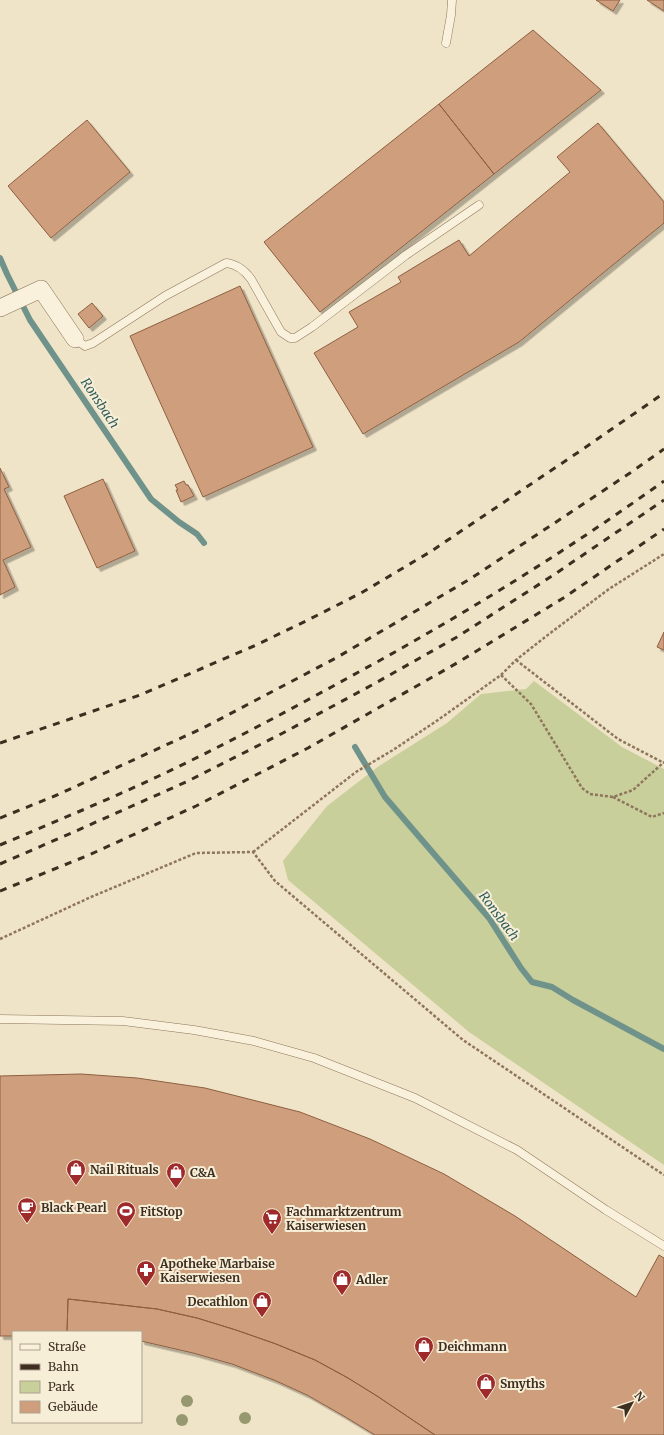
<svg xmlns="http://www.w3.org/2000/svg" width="664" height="1435" viewBox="0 0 664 1435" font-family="Merriweather,serif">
<defs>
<filter id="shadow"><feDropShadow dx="3.5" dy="3.5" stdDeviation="0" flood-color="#0004"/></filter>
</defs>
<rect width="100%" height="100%" fill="#f0e4c8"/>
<!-- green -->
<path fill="#c9cf9b" d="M534 681 622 747 664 769V1165L469 1032 288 880 283 861 327 806 379 766 447 723 481 694 526 689Z"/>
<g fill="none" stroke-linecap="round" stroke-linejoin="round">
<!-- stream -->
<path stroke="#6f938a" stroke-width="6" d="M0 258 7 274 30 320 151 499 179 522 197 534 204 543
M355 747 385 797 489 918 521 968 532 982 552 987 573 1000 664 1049"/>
</g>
<!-- building -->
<path fill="#cf9f7d" stroke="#8d5f41" filter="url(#shadow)" d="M596 0H620L613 11Z
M647 0H664V11Z
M533 30 601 90 494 174 439 104Z
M439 104 494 174 320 312 264 242Z
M87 120 130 172 51 238 8 186Z
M598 123 664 202V223L519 342 363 434 314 353 358 327 349 312 401 282 398 277 459 240 469 256 570 172 557 157Z
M240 286 313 447 203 497 130 336Z
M92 303 103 316 89 328 78 314Z
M0 468 9 487 4 489 31 547 3 560 15 587 0 595Z
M103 479 135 551 97 568 64 496Z
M184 481 186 485H188L194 496 181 502 176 490H178L175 485Z
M664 632V650L657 647Z
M81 1074 137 1078 205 1088 300 1112 370 1139 444 1174 515 1216 636 1297 659 1255 664 1258V1435H435L377 1396 348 1378 315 1360 276 1344 236 1330 197 1318 157 1309 68 1299 67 1332H13V1336H0V1076Z
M68 1299 157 1309 197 1318 236 1330 276 1344 315 1360 348 1378 377 1396 435 1435H375L342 1415 307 1395 274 1380 232 1364 193 1353 141 1341V1332H67Z"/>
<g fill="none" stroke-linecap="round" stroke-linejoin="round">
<!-- lane casing -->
<g stroke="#8d765c" stroke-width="9">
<path id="lane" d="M446 43 451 15 452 0
M75 339 85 346 93 343 165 296 226 263C237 264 245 271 251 279L281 332 290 338H295L312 327 406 255 479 205
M0 1019 123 1021 194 1030 254 1041 314 1058 415 1098 517 1150 606 1210 664 1246"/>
</g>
<!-- street casing -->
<g stroke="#8d765c" stroke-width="18">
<path id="street" d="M0 308 41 289 75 339"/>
</g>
<!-- path -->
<path stroke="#8d765c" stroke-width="2.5" stroke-dasharray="3 2" stroke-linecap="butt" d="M516 660 618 739 664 763
M501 675 531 704 582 788 590 794 613 797 633 790 664 762
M613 797 652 817 664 813
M253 852 356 772 393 750 438 720 501 675 516 660 549 634 609 589 664 554
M0 939 91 897 196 853 253 852 275 881 463 1040 664 1175"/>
<!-- lane -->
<use href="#lane" stroke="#faf1dc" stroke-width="8"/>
<!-- street -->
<use href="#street" stroke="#faf1dc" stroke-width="17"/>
<!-- rail -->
<path stroke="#3d2e20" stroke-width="3" stroke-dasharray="7 7" stroke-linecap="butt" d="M0 743 140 695 254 646 306 621 361 593 430 552 583 449 664 393
M0 818 57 795 203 728 336 658 470 579 630 473 664 449
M0 845C54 822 108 800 161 775 235 740 306 701 377 662 476 607 572 547 664 481
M0 864 76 831 186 782 283 733 372 685 457 637 552 576 664 500
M0 891 89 855 196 806 308 748 457 663 565 597 664 529"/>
</g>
<!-- trees -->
<g fill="#96986f">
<circle cx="187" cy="1401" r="6"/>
<circle cx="245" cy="1418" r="6"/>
<circle cx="182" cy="1420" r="6"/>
</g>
<!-- icons -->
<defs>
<g id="shop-pin" transform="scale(1)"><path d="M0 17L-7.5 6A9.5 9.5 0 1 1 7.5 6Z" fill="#9e2a2b" stroke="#f7eed8"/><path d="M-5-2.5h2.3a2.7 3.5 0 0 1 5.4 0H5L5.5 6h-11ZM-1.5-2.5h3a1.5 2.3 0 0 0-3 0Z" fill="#fff"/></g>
<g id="cafe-pin" transform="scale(1)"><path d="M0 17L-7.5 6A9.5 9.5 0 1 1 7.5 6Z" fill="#9e2a2b" stroke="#f7eed8"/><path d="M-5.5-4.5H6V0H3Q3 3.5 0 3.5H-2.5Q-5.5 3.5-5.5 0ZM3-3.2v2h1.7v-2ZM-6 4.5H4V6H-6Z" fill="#fff"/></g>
<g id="stadium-pin" transform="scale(1)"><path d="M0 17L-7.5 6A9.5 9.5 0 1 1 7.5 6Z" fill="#9e2a2b" stroke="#f7eed8"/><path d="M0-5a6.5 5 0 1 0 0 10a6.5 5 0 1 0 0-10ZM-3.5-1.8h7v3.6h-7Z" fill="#fff"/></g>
<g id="supermarket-pin" transform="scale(1)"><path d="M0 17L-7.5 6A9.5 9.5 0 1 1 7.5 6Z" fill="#9e2a2b" stroke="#f7eed8"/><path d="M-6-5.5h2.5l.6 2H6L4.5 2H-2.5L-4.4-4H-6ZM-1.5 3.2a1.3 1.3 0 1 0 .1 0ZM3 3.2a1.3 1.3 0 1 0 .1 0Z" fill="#fff"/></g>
<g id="pharmacy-pin" transform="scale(1)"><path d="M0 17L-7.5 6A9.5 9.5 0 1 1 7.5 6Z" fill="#9e2a2b" stroke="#f7eed8"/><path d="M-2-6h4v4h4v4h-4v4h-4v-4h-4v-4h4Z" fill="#fff"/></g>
</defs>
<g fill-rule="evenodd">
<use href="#shop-pin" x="76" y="1169"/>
<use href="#shop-pin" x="176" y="1172"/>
<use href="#cafe-pin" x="27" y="1207"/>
<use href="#stadium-pin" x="126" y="1211"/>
<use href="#supermarket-pin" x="272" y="1218"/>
<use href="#pharmacy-pin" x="146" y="1270"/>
<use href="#shop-pin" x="342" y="1279"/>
<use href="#shop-pin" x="262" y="1301"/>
<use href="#shop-pin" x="424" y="1346"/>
<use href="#shop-pin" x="486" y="1383"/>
</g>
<g text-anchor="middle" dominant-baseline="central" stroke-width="4" stroke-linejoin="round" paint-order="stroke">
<!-- poi labels -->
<g font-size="12" font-weight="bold" fill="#3d2e20" stroke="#f7eed8" text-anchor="start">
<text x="90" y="1169">Nail Rituals</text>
<text x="190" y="1172">C&amp;A</text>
<text x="41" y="1207">Black Pearl</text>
<text x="140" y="1211">FitStop</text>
<text x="286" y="1211">Fachmarktzentrum<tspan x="286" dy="14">Kaiserwiesen</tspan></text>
<text x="160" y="1263">Apotheke Marbaise<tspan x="160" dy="14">Kaiserwiesen</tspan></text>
<text x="356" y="1279">Adler</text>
<text x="248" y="1301" text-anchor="end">Decathlon</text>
<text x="438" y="1346">Deichmann</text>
<text x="500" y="1383">Smyths</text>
</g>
<!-- water labels -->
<g font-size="13" font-style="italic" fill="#2f5d5a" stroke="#f7eed8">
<text transform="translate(100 403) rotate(56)">Ronsbach</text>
<text transform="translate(499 916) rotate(53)">Ronsbach</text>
</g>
</g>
<!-- legend -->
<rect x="12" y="1331" width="130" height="92" fill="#f7eed8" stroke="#ada18e"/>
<rect x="20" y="1344" width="20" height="6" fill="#faf1dc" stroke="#ada18e"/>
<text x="48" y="1351" font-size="12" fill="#3d2e20">Straße</text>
<rect x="20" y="1364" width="20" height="6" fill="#3d2e20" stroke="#ada18e"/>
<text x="48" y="1371" font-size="12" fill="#3d2e20">Bahn</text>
<rect x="20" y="1381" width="20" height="12" fill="#c9cf9b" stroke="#ada18e"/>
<text x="48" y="1391" font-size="12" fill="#3d2e20">Park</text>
<rect x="20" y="1401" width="20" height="12" fill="#cf9f7d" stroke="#ada18e"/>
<text x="48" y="1411" font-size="12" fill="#3d2e20">Gebäude</text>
<!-- north arrow -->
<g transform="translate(632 1403) rotate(50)" stroke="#f7eed8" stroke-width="3" paint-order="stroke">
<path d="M0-3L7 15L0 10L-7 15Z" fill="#3d2e20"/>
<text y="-6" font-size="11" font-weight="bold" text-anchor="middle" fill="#3d2e20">N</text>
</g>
</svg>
